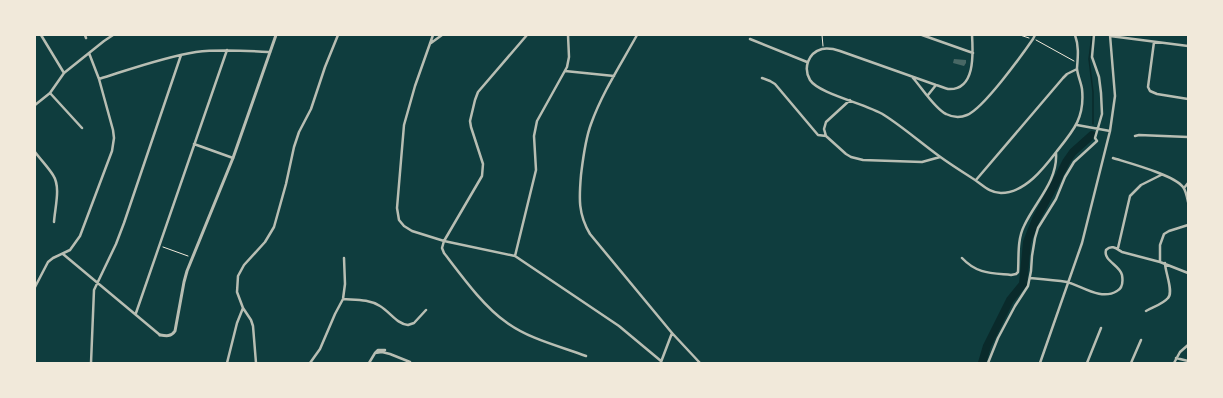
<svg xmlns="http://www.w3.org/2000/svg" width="1223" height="398" viewBox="0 0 1223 398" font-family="'Public Sans',sans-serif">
<rect width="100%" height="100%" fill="#0f3d3e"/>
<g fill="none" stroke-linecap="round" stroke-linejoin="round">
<!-- stream -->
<path stroke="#0a2a2b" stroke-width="1.5" d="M1092 35 1089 59 1093 92V124"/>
<!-- river -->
<path stroke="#0a2a2b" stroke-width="8" d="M982 363 987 346 1010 300 1023 284 1027 242 1036 219 1055 184 1066 162 1073 152 1092 135"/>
</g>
<!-- building -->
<path fill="#486865" d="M954 59 966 60V63L964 66 953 63Z"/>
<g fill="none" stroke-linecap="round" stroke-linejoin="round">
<!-- path -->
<path stroke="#f1e9da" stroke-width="1" d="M822 35 823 46
M1020 35 1029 38
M1036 40 1074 61
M163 247 188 256"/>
<!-- minor -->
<path stroke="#b8beb3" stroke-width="2.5" d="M41 35 64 73
M85 35 86 38
M433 35 415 86 404 125 397 208 399 220 404 226 412 231 444 241 515 256 619 326 661 361
M527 35 478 92 475 100 470 121 471 127 483 164 482 176 444 241 442 248 444 253C461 275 483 306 506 322 529 339 559 346 586 356
M637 35C621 64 602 93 591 124 585 140 583 159 581 175 579 198 578 214 590 234L672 333 700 363
M922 35 973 53
M972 35C973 52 976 91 948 89 944 88 940 86 936 85L840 51C834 49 828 48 822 49 808 53 803 68 810 80 819 94 867 104 884 115 903 127 921 143 939 156 950 164 961 171 972 178 982 184 989 193 1001 193 1025 193 1044 168 1057 151 1074 130 1085 117 1082 89 1081 82 1077 74 1077 68 1078 56 1079 46 1075 35
M1110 36 1188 46
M750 39 807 62
M1154 42 1148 87 1150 91 1157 94 1188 99
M431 43 442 35
M565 71 614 76
M762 78 770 81 775 84 818 135 826 136
M913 78C922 88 935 109 946 114 952 117 960 118 967 115 983 109 1022 55 1033 39L1035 35
M99 79C131 69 164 57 196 52 221 49 246 51 270 52
M50 93 82 128
M928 95 936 85
M850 100 826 122 824 129 826 136 846 154 851 157 863 160 922 162 940 157
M35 105 50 93 64 73 104 41 113 35
M1077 125 1110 131
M1135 136 1139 135 1188 137
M194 144 233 158
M35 152C41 160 48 167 53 175 61 187 55 207 54 222
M1113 158C1129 163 1174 175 1183 187 1186 191 1187 197 1188 202
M976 180 1063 78 1067 74 1077 69
M1184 188 1188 183
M1118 248 1130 196 1141 185 1161 175
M63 254 160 335
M515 256 536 170 534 136 537 121 567 67 569 57 568 35
M962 258C977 274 991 273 1011 275L1016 274 1018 272C1019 257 1017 240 1024 226 1035 202 1058 181 1056 153
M1160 262V245L1164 234 1169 231 1188 225
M1030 278C1042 279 1055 280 1067 282 1082 286 1101 301 1117 291 1123 288 1123 281 1122 275 1120 265 1103 261 1106 250 1112 244 1117 249 1122 252L1160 262 1188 273
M35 287 48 262 53 258 70 250 80 236 112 151 114 138 113 130 99 79 89 53
M343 299C356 300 369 299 380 306 390 312 397 324 408 325L414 323 426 310
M1146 311C1153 307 1163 304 1168 298 1174 292 1165 272 1165 263
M136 313 227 50
M375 353 378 350H385
M1176 358 1188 361
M661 362 672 333
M91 363 94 290 116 244 124 223 181 55
M227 363 237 323 243 308
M256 363 253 326 251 320 243 308 237 292 238 276 244 265 265 242 274 227 286 184 294 147 299 132 311 109 325 67 338 35
M310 363 320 349 335 314 343 299 345 284 344 258
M369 363 375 353 382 352 390 354 410 362
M988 363 998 338 1015 306 1028 286 1031 271 1032 256 1035 238 1038 228 1056 199 1065 177 1074 162 1097 141 1095 138 1102 114 1101 93 1099 77 1092 57 1094 35
M1040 363 1082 243 1110 131 1115 96 1110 35
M1087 363 1101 328
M1131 363 1141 340
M1174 363 1180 352 1188 345"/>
<!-- tertiary -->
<path stroke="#b8beb3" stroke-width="3" d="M160 335C166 336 171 337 175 331L184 282 187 271 233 158 276 35"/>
</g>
<!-- border -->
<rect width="1223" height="398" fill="none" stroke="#f1e9da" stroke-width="72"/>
</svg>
